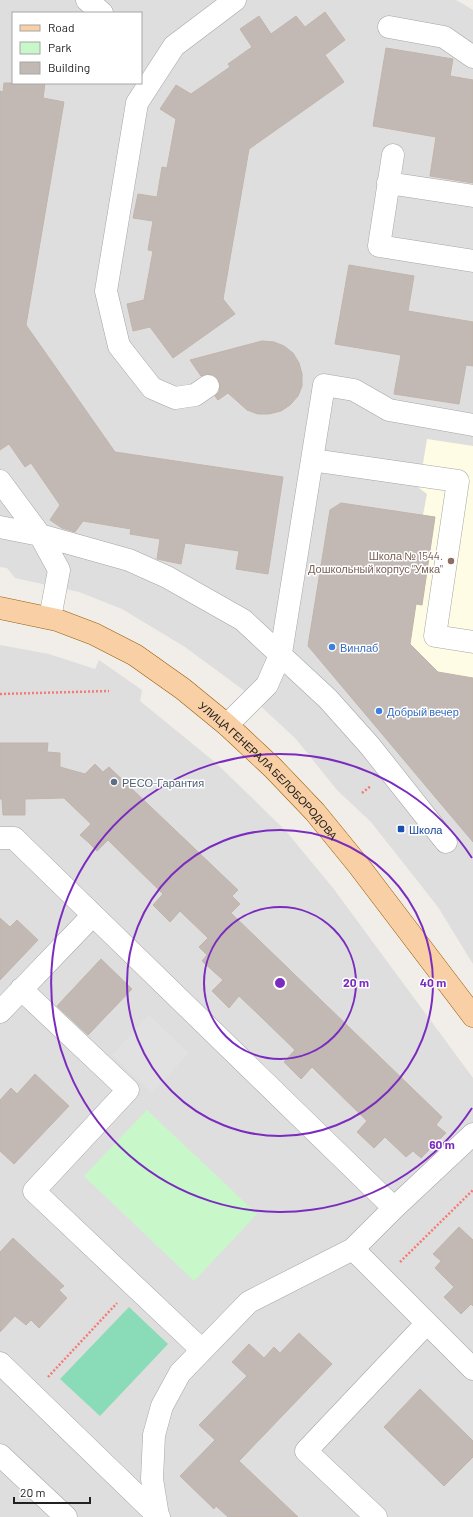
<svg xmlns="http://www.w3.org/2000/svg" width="473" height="1517" viewBox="0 0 473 1517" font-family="Barlow,sans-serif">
<rect width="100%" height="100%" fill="#f1ede8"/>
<!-- residential -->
<path fill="#dfdede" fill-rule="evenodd" d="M0 0H456L473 10V964L438 907 371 822 337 790 296 739 242 689 185 647 122 609 79 592 15 578 7 568 0 567ZM13 13H141V83H13Z
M0 645 49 654 95 669 99 660 142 690 140 701 216 763 285 830 333 888 473 1078V1517H0Z"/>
<!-- education -->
<path fill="#fefce4" d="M427 439 473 446V678L445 674 444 679 410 644 416 604 422 605 435 517 423 515 427 494 419 488Z"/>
<!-- park -->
<path fill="#c8f8c9" d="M147 1110 257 1214 194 1281 84 1176Z"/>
<!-- pitch -->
<path fill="#89dcb7" d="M129 1307 168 1344 100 1416 60 1379Z"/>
<!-- parking -->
<path fill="#e1e1e1" d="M149 1015 189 1053 152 1093 112 1055Z"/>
<!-- building -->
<path fill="#c2b9b4" stroke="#c2b4ab" d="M325 12 345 40 325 55 344 82 249 149 223 299 235 314 173 358 150 327 133 331 127 304 144 300 153 251 148 250 153 221 133 218 138 194 157 197 162 167 167 168 176 119 160 109 176 85 191 94 230 67 228 64 252 47 240 29 259 16 271 34 296 16 305 27Z
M386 48 453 59 450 76 473 80V183L430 176 436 137 373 126Z
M4 83H45L43 98 64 102 26 325 115 452 283 477 268 574 236 569 239 551 185 543 181 564 157 559 160 539 130 534 131 529 83 521 75 532 62 528 50 520 60 505 31 463 25 467 9 444 0 450V91L3 92Z
M349 265 414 276 408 311 473 322V366L466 365 459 404 394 394 401 355 335 344Z
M262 341 274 342 284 346 293 353 299 363 302 374V386L298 396 290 405 281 411 269 414H258L247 410 228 393 218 400 215 396 219 392 220 385 218 379 214 375 207 374 201 376 190 360Z
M341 503 435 517 422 605 416 604 410 644 438 672 473 678V842L308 646 330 510Z
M0 743H48L47 752 60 753V767L85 774 95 764 103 772 109 767 238 890 232 896 240 904 231 913 442 1117 436 1125 446 1133 421 1158 413 1151 406 1157 385 1137 374 1148 357 1132 367 1121 312 1067 301 1079 284 1062 295 1050 259 1015 239 996 229 1008 212 991 223 980 202 961 207 955 199 947 208 938 180 911 170 922 153 905 163 894 108 840 97 851 89 843 80 835 91 824 64 798 25 799V815H3L2 799H0Z
M0 918 10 927 17 920 38 940 0 980Z
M101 959 132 989 88 1035 57 1006Z
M35 1074 69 1106 14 1164 0 1151V1100L11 1088 17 1094Z
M459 1227 473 1240V1306L471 1304 461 1314 444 1297 454 1287 435 1268 441 1261 433 1254Z
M13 1238 64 1286 59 1290 67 1298 39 1328 31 1320 26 1325 15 1316 0 1332V1252Z
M299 1333 332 1364 239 1461 298 1517H228L216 1506 214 1509 180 1476 215 1440 199 1425 247 1376 232 1362 249 1344 264 1358 274 1347 280 1353Z
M420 1389 473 1441V1457L444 1486 384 1427Z"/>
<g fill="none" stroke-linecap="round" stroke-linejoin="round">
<!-- minor casing -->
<g stroke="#a5a5a5" stroke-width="23">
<path id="minor" d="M87 0 102 13
M389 27 444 37 473 57
M393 155 379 246 473 261
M388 183 473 196
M208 386 195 395 175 398 152 388 119 346 106 291 137 103 174 46 235 0
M312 460 458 481 435 636 473 642
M0 481 40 535 59 570 50 618
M0 527 40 535 129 560 167 577 243 620 328 699 370 746 446 842
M227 725 267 685 281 653 324 385 354 390 389 410 473 425
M0 838H14L394 1208
M21 989 128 1090 34 1191 202 1350
M0 1012 93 915
M353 1249 473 1369
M0 1363 159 1517
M0 1455 66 1517
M158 1516 152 1479 154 1435 162 1406 180 1373 249 1302 353 1249 394 1208 473 1134
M376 1517 306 1451 427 1323"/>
</g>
<!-- major casing -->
<g stroke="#985e05" stroke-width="23">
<g id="major">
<path id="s1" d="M0 608 57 620 94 634 135 655 183 689 227 725 273 768 315 812 359 866 473 1016"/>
</g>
</g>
<!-- path -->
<path stroke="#f57a75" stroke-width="2.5" stroke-dasharray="2 2" stroke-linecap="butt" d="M0 694 109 691
M362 793 371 786
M400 1262 473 1190
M48 1377 117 1303"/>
<!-- minor -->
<use href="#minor" stroke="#fff" stroke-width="22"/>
<!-- major -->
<use href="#major" stroke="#f9cfa5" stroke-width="22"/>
</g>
<!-- distance rings -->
<g fill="none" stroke="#7b2cbf" stroke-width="2">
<circle cx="280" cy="983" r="76"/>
<circle cx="280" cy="983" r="153"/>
<path d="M472 1108A229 229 0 1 1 472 858"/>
</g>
<!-- markers -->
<circle fill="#8d6e63" stroke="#fff" stroke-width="1.5" cx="451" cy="561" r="4"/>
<g fill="#3f7fe0" stroke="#fff" stroke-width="1.5">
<circle cx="332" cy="647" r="4"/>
<circle cx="379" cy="711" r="4"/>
</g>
<circle fill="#5c6f8a" stroke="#fff" stroke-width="1.5" cx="114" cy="782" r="4"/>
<rect fill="#1a4fb4" stroke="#fff" stroke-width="1.5" x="397" y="825" width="8" height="8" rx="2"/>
<g text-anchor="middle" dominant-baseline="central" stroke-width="3" stroke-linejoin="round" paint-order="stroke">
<!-- education labels -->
<g font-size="11" fill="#785e54" stroke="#fff" text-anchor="end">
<text x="443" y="555">Школа № 1544.<tspan x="443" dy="13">Дошкольный корпус "Умка"</tspan></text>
</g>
<!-- shop labels -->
<g font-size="11" fill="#366cbe" stroke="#fff" text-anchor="start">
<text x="340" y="647">Винлаб</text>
<text x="387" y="711">Добрый вечер</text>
</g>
<!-- street labels -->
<g font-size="11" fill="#212121" stroke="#fff">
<text stroke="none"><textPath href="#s1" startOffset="321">УЛИЦА ГЕНЕРАЛА БЕЛОБОРОДОВА</textPath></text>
</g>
<!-- service labels -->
<g font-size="11" fill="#4e5e75" stroke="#fff" text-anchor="start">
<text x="122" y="782">РЕСО-Гарантия</text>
</g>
<!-- transit labels -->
<g font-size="11" fill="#164399" stroke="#fff" text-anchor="start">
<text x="409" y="829">Школа</text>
</g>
</g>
<circle cx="280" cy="983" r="6" fill="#7b2cbf" stroke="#fff" stroke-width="2"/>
<g font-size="12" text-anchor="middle" font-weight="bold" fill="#7b2cbf" stroke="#fff" stroke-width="3" stroke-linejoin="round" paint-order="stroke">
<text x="356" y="987">20 m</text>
<text x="433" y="987">40 m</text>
<text x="442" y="1149">60 m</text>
</g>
<!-- legend -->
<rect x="12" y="12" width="130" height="72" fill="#ffffff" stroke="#a6a6a6"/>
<rect x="20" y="25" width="20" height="6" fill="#f9cfa5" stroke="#a6a6a6"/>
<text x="48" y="32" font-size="12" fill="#212121">Road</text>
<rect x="20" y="42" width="20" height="12" fill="#c8f8c9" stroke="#a6a6a6"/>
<text x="48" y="52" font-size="12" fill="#212121">Park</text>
<rect x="20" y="62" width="20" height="12" fill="#c2b9b4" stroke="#a6a6a6"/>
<text x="48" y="72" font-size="12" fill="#212121">Building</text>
<!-- scale -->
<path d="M14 1497v6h76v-6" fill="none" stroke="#212121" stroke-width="2"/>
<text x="20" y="1497" font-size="12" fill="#212121" stroke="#ffffff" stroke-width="3" paint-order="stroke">20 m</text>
</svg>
